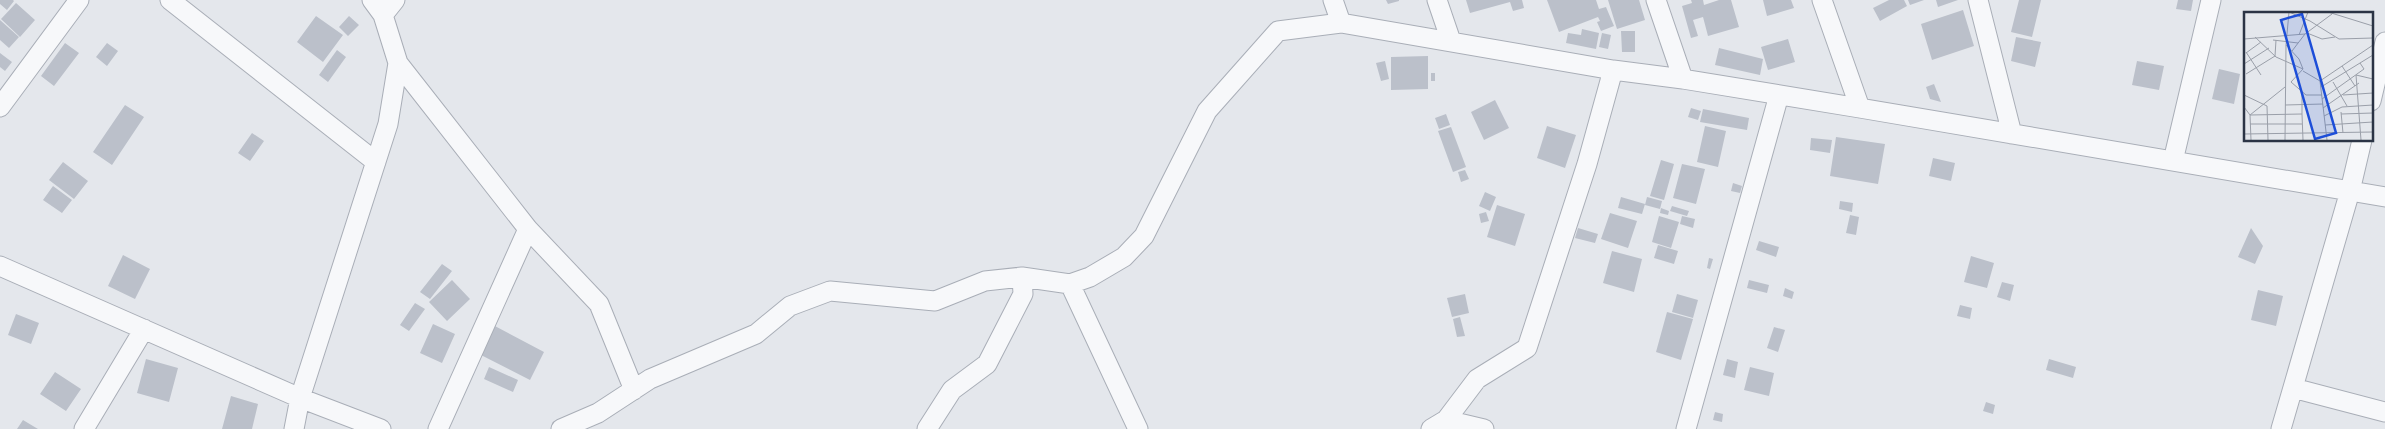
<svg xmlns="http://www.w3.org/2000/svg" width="2385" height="429" viewBox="0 0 2385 429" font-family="'IBM Plex Sans',sans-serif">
<rect width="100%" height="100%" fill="#e4e7ec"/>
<!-- building -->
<path fill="#bbc0ca" d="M0 0H13L14 1 7 10 0 4Z
M1386 0H1399V1L1388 4Z
M1466 0H1522L1524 8 1513 11 1510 2 1470 13Z
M1547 0H1596L1599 9 1606 7 1614 26 1601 31 1597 22 1600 21 1598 17 1559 32Z
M1608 0H1639L1645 20 1617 29Z
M1691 0H1703L1704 5 1719 0H1731L1739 27 1708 36 1703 17 1693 20 1698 36 1691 38 1682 6 1692 3Z
M1763 0H1791L1794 8 1767 16Z
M1889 0H1904L1907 6 1880 21 1873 8Z
M1908 0H1924L1910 5Z
M1936 0H1958L1938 7Z
M2019 0H2041L2032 37 2011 32Z
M2178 0H2193L2191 11 2176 9Z
M16 3 35 20 20 37 1 19Z
M1963 10 1974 46 1932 60 1921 24Z
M316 16 343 35 323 62 297 42Z
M349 16 359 25 348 36 339 27Z
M0 20 19 37 9 48 0 40Z
M1582 29 1599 33 1596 49 1566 43 1568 33 1581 35Z
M1621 31H1635V52H1622Z
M1602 33 1611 35 1608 49 1599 47Z
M2016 37 2041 42 2035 67 2011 61Z
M1788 39 1795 62 1768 70 1761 47Z
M65 43 79 53 54 86 41 76Z
M107 43 118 51 107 66 96 57Z
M1719 48 1763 59 1760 75 1715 65Z
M337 50 346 57 328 82 319 75Z
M0 53 12 62 5 71 0 67Z
M1428 56V89L1391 90V57Z
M1385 61 1389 79 1381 81 1376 63Z
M2137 61 2164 66 2159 90 2132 85Z
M2219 69 2240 74 2234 104 2212 99Z
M1431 73H1435V81H1431Z
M1934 84 1941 102 1930 99 1926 87Z
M1495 100 1509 128 1484 140 1471 112Z
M125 105 144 117 112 165 93 152Z
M1691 108 1701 111 1698 120 1688 117Z
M1703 109 1749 118 1747 130 1700 122Z
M1446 114 1450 125 1439 129 1435 118Z
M1547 126 1576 135 1565 168 1537 158Z
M1705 126 1726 131 1718 167 1697 162Z
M1451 127 1466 167 1453 172 1438 131Z
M252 133 264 141 250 161 238 153Z
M1836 137 1885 144 1878 184 1830 176Z
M1811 138 1832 140 1830 153 1810 150Z
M1933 158 1955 163 1951 181 1929 176Z
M1661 160 1674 164 1664 200 1650 196Z
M63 162 88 181 74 199 49 180Z
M1682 164 1705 169 1696 204 1673 198Z
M1465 170 1469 179 1461 182 1458 172Z
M1733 183 1742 186 1740 193 1731 191Z
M53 186 72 200 62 213 43 200Z
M1485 192 1496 197 1490 211 1479 206Z
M1621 197 1645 204 1642 214 1618 208Z
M1647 197 1662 201 1660 209 1645 205Z
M1840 201 1853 203 1852 212 1839 209Z
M1497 205 1525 214 1515 246 1487 237Z
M1672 206 1689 211 1687 216 1670 211Z
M1661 208 1669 211 1668 215 1660 213Z
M1486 212 1489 221 1481 223 1479 214Z
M1610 213 1637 221 1628 248 1601 239Z
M1850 215 1859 217 1856 235 1846 233Z
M1659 216 1679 222 1671 248 1652 242Z
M1682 216 1695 219 1693 228 1680 224Z
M1578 228 1598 234 1595 243 1575 238Z
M2251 228 2263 246 2255 264 2238 257Z
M1759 241 1779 247 1776 257 1756 250Z
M1658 245 1678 251 1674 264 1654 258Z
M1612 251 1642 259 1634 292 1603 283Z
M123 255 150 269 135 299 108 286Z
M1971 256 1994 263 1987 288 1964 282Z
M1709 258 1713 259 1710 269 1707 268Z
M442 264 452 271 430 299 420 292Z
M452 280 470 299 447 321 429 302Z
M1749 280 1769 285 1767 293 1747 288Z
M2002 282 2014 285 2010 301 1997 297Z
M1785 288 1794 292 1792 299 1783 296Z
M2258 290 2283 296 2276 326 2251 320Z
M1465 294 1469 313 1452 317 1447 298Z
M1677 294 1698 300 1693 318 1672 312Z
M415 303 425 309 409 331 400 325Z
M1960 305 1972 308 1970 319 1957 316Z
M1667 312 1693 319 1681 360 1656 352Z
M16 314 39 323 31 344 8 335Z
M1460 317 1465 336 1457 337 1453 319Z
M433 324 455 334 442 363 420 353Z
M493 325 544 352 530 380 479 354Z
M1774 327 1785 330 1778 352 1767 348Z
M146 359 178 368 169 402 137 393Z
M1727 359 1738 362 1735 378 1723 375Z
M2049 359 2076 367 2073 378 2046 370Z
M489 367 518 380 513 392 484 379Z
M1750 367 1774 373 1769 396 1744 390Z
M55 372 81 389 66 411 40 394Z
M231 396 258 404 252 429H222Z
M1986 402 1995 405 1993 414 1983 411Z
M1715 412 1723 414 1722 422 1713 420Z
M23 420 38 429H17Z"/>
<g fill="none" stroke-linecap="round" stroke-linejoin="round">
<!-- minor casing -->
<g stroke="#a9aeb7" stroke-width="21">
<path id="minor" d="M170 0 376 162
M1333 0 1341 23
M1437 0 1451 41
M1656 0 1683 79
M1822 0 1860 108
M1978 0 2012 134
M383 15 395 0
M398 63 528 229 599 304 634 390
M2371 101 2385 42
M0 107 79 0
M2173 161 2211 0
M0 266 300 398 381 429
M1070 284 1090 277 1124 257 1144 236 1207 111 1278 31 1341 23 1613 70 1683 79 1860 108 2385 197
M2293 388 2385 412
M1446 420 1484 429
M84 429 144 329
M294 429 300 398 388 124 398 63 383 15 372 0
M438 429 528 229
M561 429 598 413 650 379 756 334 790 306 830 291 935 301 985 281 1022 277 1070 284 1138 429
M927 429 952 390 987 364 1023 294 1022 277
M1431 429 1446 420 1477 379 1527 348 1587 164 1613 70
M1686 429 1779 95
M2281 429 2350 191 2362 140"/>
</g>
<!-- minor -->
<use href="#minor" stroke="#f7f8fa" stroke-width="19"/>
</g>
<!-- overview -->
<g transform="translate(2244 12)">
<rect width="129" height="129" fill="#e4e7ec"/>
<path fill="none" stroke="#9a9fa9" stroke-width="1" d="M45 0 66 9 95 27 129 26M84 0 129 14M63 21 78 27 91 25M55 23 64 0M11 25 32 45 59 57M0 27 61 22 88 2M29 28 54 31M42 33 55 47 59 57 47 70M48 39 61 22M2 40 17 63M2 41 17 30M0 52 25 36M98 54 111 74M59 59 76 69 83 128M2 62 31 44 32 28M112 63 117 128M112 63 129 67M76 69 129 33M47 70 62 83H78M89 70 103 94M77 75 129 43M58 80V102M0 83 23 94 24 128M99 83 129 81M78 87 120 57 116 51M41 93 79 92M0 95 6 103 58 102 59 128M79 96 115 71M97 100 99 121M97 102 129 101M80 104 98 95 129 93M6 112H58M81 113 129 110M0 122 129 120M7 128 6 103 41 75M41 128 42 33 45 0"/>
<path fill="#1d4ed8" fill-opacity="0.15" stroke="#1d4ed8" stroke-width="2.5" d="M58 2 92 121 71 127 37 8Z"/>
<rect width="129" height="129" fill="none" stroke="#2b3445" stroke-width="2.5"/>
</g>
</svg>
